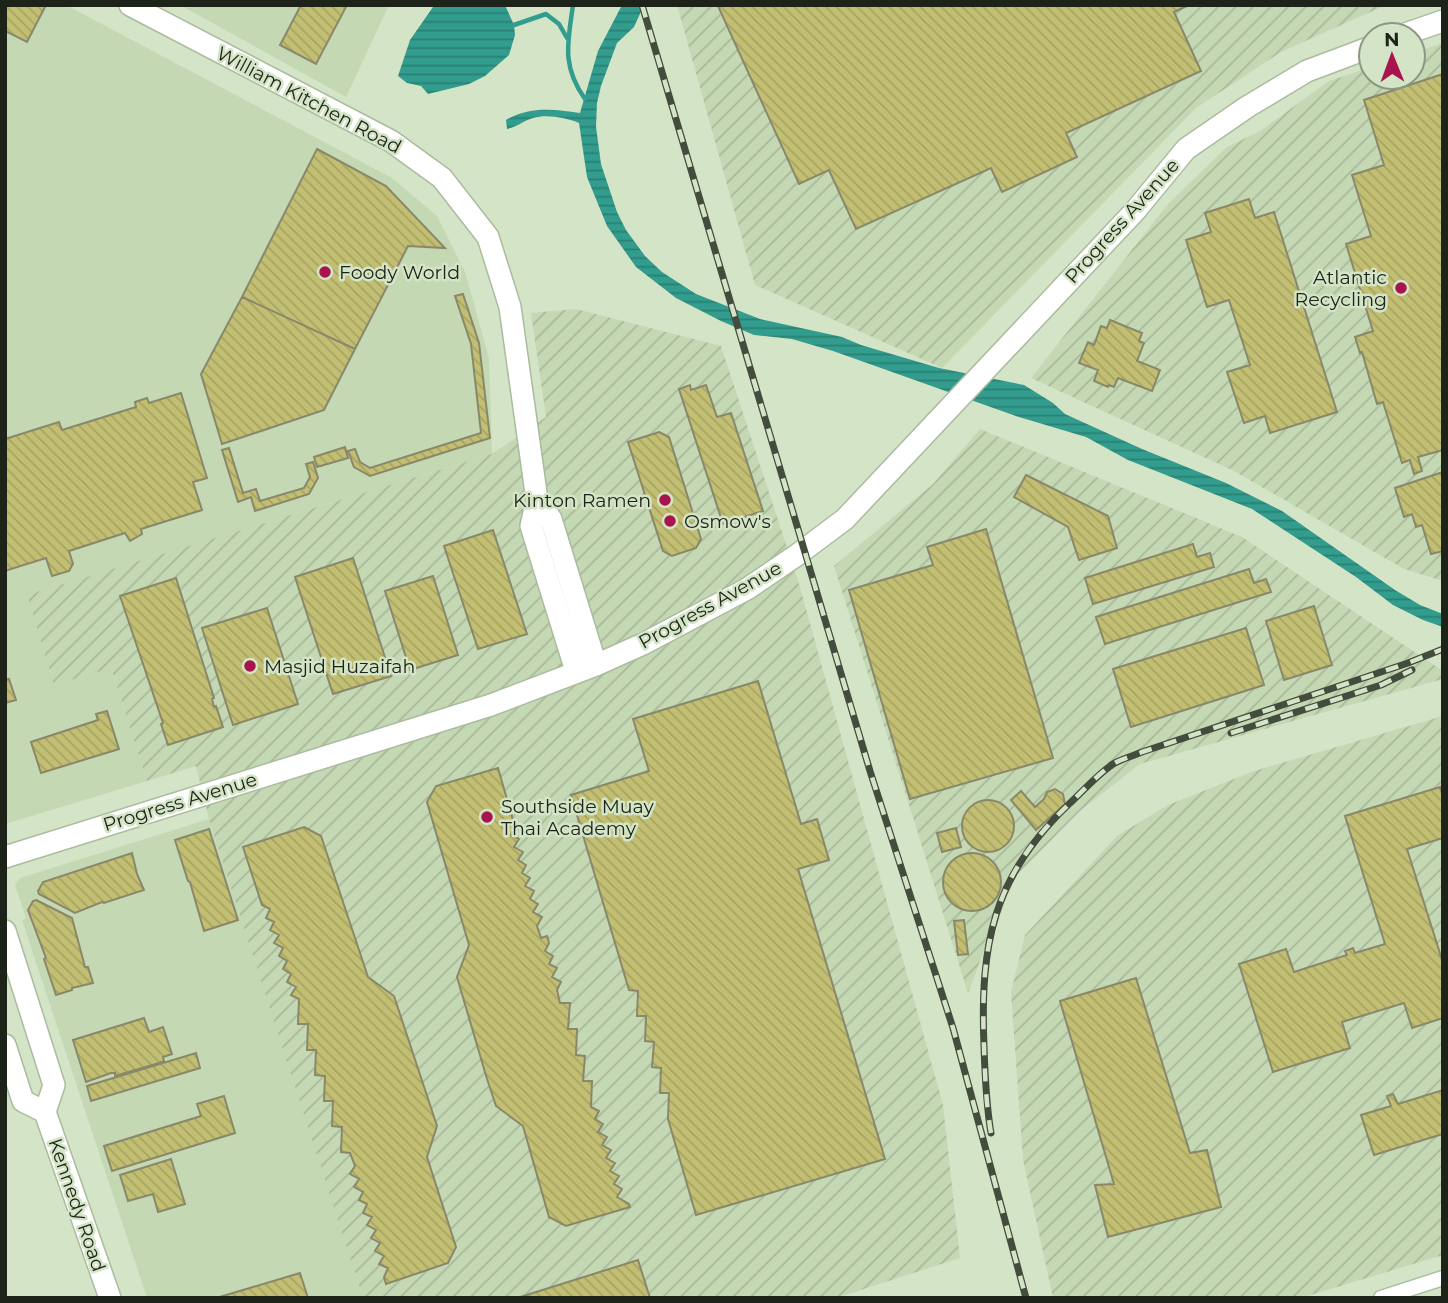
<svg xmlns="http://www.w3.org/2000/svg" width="1448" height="1303" viewBox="0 0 1448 1303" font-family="Montserrat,sans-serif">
<defs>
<pattern id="industrial-furrows" width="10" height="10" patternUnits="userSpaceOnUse" patternTransform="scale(1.75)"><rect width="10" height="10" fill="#c4d8b4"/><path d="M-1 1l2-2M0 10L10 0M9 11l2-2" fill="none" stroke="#a8b99a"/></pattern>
<pattern id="water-rules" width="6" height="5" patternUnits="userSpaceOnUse" patternTransform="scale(1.75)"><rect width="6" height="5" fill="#329d8e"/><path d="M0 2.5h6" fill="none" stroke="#2a8073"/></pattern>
<pattern id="building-back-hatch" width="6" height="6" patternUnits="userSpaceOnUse" patternTransform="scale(1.75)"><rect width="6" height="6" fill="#c2bf73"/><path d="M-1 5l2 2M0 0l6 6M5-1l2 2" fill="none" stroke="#a6a463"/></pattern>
</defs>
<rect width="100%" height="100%" fill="#d4e5c7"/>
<!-- built -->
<path fill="#c4d8b4" d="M5 5H66L392 178 437 216 465 272 489 358 492 454 28 595 111 668 147 781 5 824Z
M180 5H389L346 97Z
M209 819 337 1214 363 1298H147L22 920 26 918 15 885 20 878Z"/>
<!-- industrial -->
<path fill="url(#industrial-furrows)" d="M677 5H1386L1281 52 1196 108 942 368 755 285Z
M1443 43V581L1404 569 1234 471 1031 378 1168 204 1227 147 1260 131 1329 81 1371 67V77H1413V53Z
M576 309 721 346 800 587 943 1105 960 1258 836 1298H363L209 819 196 766 147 781 111 668 54 685 27 595 492 454 546 417 531 313Z
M980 429 1242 537 1443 671V679L1140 764 1080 811 1010 882 968 993 834 566 933 484Z
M1443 716V1255L1301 1298H1053L1023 1160 1011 992 1025 935 1117 836 1168 805 1254 771Z"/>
<!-- water -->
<path fill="url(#water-rules)" d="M437 5H505L514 25 515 35 509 55 485 76 469 84 428 94 421 86 407 83 398 76 410 40 433 7Z
M622 5H644L634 27 617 43 601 86 597 103 596 127 601 164 617 212 626 230 645 256 662 272 696 294 760 319 842 337 861 345 939 368 1024 385 1053 403 1065 414 1142 449 1226 483 1282 511 1395 590 1420 605 1443 614V627L1423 620 1393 605 1356 577 1252 509 1128 460 1086 437 1019 417 833 351 792 339 754 335 721 321 676 298 636 267 607 226 587 177 579 123C566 118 548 114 533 118 523 121 517 127 507 129L506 120C530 106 553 109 580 113L598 51Z"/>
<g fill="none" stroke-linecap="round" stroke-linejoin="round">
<!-- stream -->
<path stroke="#329d8e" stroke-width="4.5" d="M573 5C568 42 561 65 585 99
M514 25 546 14 559 24 567 38"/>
</g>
<!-- building -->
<path fill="url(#building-back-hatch)" stroke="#89886a" stroke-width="2" d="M5 5H46L27 42 5 31Z
M301 5H347L316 64 280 45Z
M1189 5 1174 12 1201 71 1066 133 1077 157 1002 192 991 168 856 229 829 170 799 184 718 6Z
M1443 74V450L1418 457 1422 471 1414 474 1410 460 1402 463 1383 402 1377 404 1362 352 1360 353 1355 337 1373 331 1346 244 1371 236 1352 175 1384 165 1364 100Z
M317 149 386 186 445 248 408 246 355 349 242 297Z
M1249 199 1255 218 1274 212 1337 412 1270 433 1265 416 1244 423 1227 372 1250 365 1229 300 1207 307 1186 240 1211 232 1205 213Z
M463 294 479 343 490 438 370 476 354 467 348 451 355 449 360 462 370 468 481 433 471 344 455 296Z
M242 297 355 349 324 410 222 444 201 374Z
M1110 320 1142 333 1139 341 1144 343 1137 361 1160 370 1152 391 1118 378 1114 387 1109 385 1108 387 1094 381 1098 370 1079 363 1088 342 1094 345 1101 326 1107 328Z
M690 385 691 390 706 385 717 417 731 413 763 511 723 524 679 389Z
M181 393 207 478 193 482 202 510 141 529 142 534 130 541 125 533 69 551 73 564 69 571 52 576 46 558 5 571V439L59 422 62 430 136 407 135 402 147 398 149 403Z
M659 432 669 437 701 539 696 548 672 556 663 551 628 442Z
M345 447 348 458 317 467 314 457Z
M229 448 243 493 256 489 260 501 304 488 310 477 306 464 313 462 318 478 309 494 255 511 251 497 238 502 222 450Z
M1443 472V551L1431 554 1422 525 1416 527 1412 514 1404 517 1395 488Z
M1026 475 1108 516 1117 548 1079 560 1068 527 1014 497Z
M986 529 1053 758 910 799 849 590 933 565 927 547Z
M493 530 527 634 478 649 444 546Z
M1193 544 1197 557 1210 553 1214 567 1093 604 1085 578Z
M353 558 391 676 333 694 295 577Z
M1249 569 1254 583 1266 579 1271 592 1105 644 1096 617Z
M433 576 458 655 410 670 385 591Z
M176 578 214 698 212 699 214 707 216 706 223 727 168 745 161 724 163 723 120 596Z
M1314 606 1332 665 1284 680 1266 621Z
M267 608 298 704 233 725 202 628Z
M1246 628 1264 685 1131 727 1113 669Z
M9 679 16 700 5 703V680Z
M758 681 801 824 817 819 829 860 798 869 885 1159 696 1215 668 1119 669 1093H660L661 1068 652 1067 654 1042 645 1041 646 1016H637L638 991 629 990 571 795 649 771 633 719Z
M107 711 119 749 41 773 31 742 98 720 96 714Z
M498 768 515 827 511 835 519 839 514 847 523 852 518 860 526 865 522 873 530 878 525 886 534 891 530 899 538 904 533 912 542 917 537 926 541 938 547 936 549 943 545 951 553 956 549 964 557 968 552 977 561 982 557 990 560 1003H570L568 1029H577L576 1055 585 1056 583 1081H592L591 1107 599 1111 595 1119 603 1124 598 1132 607 1137 602 1145 611 1150 606 1158 615 1163 610 1171 619 1176 614 1184 622 1189 617 1197 629 1204 630 1207 566 1226 549 1217 523 1126 496 1106 487 1079 457 977 469 945 427 802 436 786Z
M1440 787 1443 797V838L1407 849 1443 963V1018L1412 1028 1404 1003 1342 1022 1350 1048 1273 1072 1239 964 1286 949 1294 972 1347 955 1345 951 1353 948 1355 953 1385 944 1345 816Z
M1055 789 1063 794 1065 804 1036 830 1011 800 1021 791 1035 807 1044 799 1047 792Z
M962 826a26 26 0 1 1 52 0a26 26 0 1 1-52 0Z
M304 827 321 836 368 977 394 996 437 1126 427 1157 456 1247 448 1263 386 1284 384 1277 388 1268 379 1264 384 1256 375 1251 380 1243 371 1238 376 1230 367 1225 372 1217 363 1213 367 1204 359 1200 363 1192 354 1187 359 1179 350 1174 355 1166 350 1153 341 1152 342 1127 332 1126 333 1101H324L325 1076 315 1075 316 1050H307L308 1024H298L299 999 291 995 296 987 287 982 291 974 283 969 287 961 279 956 283 948 274 943 279 935 270 930 274 922 266 918 270 909 262 905 243 847Z
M956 828 961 847 942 852 937 833Z
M209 829 238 920 204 931 190 882 188 881 175 840Z
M943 882a29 29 0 1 1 58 0a29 29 0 1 1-58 0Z
M132 853 137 874 144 890 104 903 102 902 75 913 39 894 38 891 43 882Z
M36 900 72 918 85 967H88L93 983 72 988V990L56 995 44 959 46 958 28 910 33 901Z
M964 920 968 954 958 955 954 921Z
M1136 978 1190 1153 1207 1150 1221 1207 1108 1237 1095 1185 1114 1184 1060 1001Z
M144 1018 149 1032 163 1027 172 1054 163 1057 164 1061 159 1063 115 1076V1073H111L86 1082 73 1040Z
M196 1053 200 1068 91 1101 87 1086Z
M1443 1090V1134L1374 1155 1361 1115 1391 1106 1387 1096 1393 1094 1398 1104Z
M224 1096 235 1133 112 1171 104 1146 201 1116 197 1104Z
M171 1159 185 1204 158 1212 153 1194 128 1201 120 1175Z
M638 1260 650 1298H517Z
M300 1273 308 1298H216L253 1287Z"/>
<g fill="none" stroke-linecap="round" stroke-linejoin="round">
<!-- street casing -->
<g stroke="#abbb9e" stroke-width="17">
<path id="street" d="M1381 1298 1443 1278"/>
</g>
<!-- secondary casing -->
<g stroke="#abbb9e" stroke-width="24">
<path id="secondary" d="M130 5 391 141 442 178 488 237 510 307 537 500 531 526 576 671
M1402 35 1443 21
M537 500 551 519 596 665
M5 857 491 705 596 665 643 644 747 589 797 555 845 519 1135 211 1186 149 1247 107 1307 71 1371 47
M5 931 54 1085 45 1112 110 1298
M5 1045 23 1101 45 1112"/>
</g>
<!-- street -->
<use href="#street" stroke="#fff" stroke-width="14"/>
<!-- secondary -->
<use href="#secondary" stroke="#fff" stroke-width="21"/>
<!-- rail casing -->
<g stroke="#444c3d" stroke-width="7">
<path id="rail" d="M642 5 870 771 953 1028 1026 1298
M1231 733 1381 685 1412 670
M991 1133C986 1104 985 1076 984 1047 980 945 992 877 1069 804 1083 791 1097 775 1113 764 1121 759 1133 756 1142 752L1408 663 1443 649"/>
</g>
<!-- rail -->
<use href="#rail" stroke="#d4e5c7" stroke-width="4.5" stroke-dasharray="13" stroke-linecap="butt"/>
</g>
<!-- markers -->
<g fill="#a8154e" stroke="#d4e5c7" stroke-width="2.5">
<circle cx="325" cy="272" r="7"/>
<circle cx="1401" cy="288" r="7"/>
<circle cx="665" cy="500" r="7"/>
<circle cx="670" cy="521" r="7"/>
<circle cx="250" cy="666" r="7"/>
<circle cx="487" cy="817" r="7"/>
</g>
<g text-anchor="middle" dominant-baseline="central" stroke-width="5" stroke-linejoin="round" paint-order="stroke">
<!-- street labels -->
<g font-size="19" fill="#1d2318" stroke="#d4e5c7">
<text transform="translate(309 100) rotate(28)">William Kitchen Road</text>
<text transform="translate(1122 221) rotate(-48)">Progress Avenue</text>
<text transform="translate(710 605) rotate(-29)">Progress Avenue</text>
<text transform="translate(180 802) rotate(-17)">Progress Avenue</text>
<text transform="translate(77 1205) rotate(71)">Kennedy Road</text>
</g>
<!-- poi labels -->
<g font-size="19" fill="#1d2318" stroke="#d4e5c7" text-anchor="start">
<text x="339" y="272">Foody World</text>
<text x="1387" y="277" text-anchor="end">Atlantic<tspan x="1387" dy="22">Recycling</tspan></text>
<text x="651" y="500" text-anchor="end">Kinton Ramen</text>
<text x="684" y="521">Osmow's</text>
<text x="264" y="666">Masjid Huzaifah</text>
<text x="501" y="806">Southside Muay<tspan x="501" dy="22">Thai Academy</tspan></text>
</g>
</g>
<!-- border -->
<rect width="1448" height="1303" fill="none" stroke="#1d2318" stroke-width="14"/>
<!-- north arrow -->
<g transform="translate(1392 56) rotate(359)"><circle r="33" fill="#d4e5c7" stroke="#8b9781" stroke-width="2"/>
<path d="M0-5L12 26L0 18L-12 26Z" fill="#a8154e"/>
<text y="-10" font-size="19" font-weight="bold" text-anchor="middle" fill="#1d2318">N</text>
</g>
</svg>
